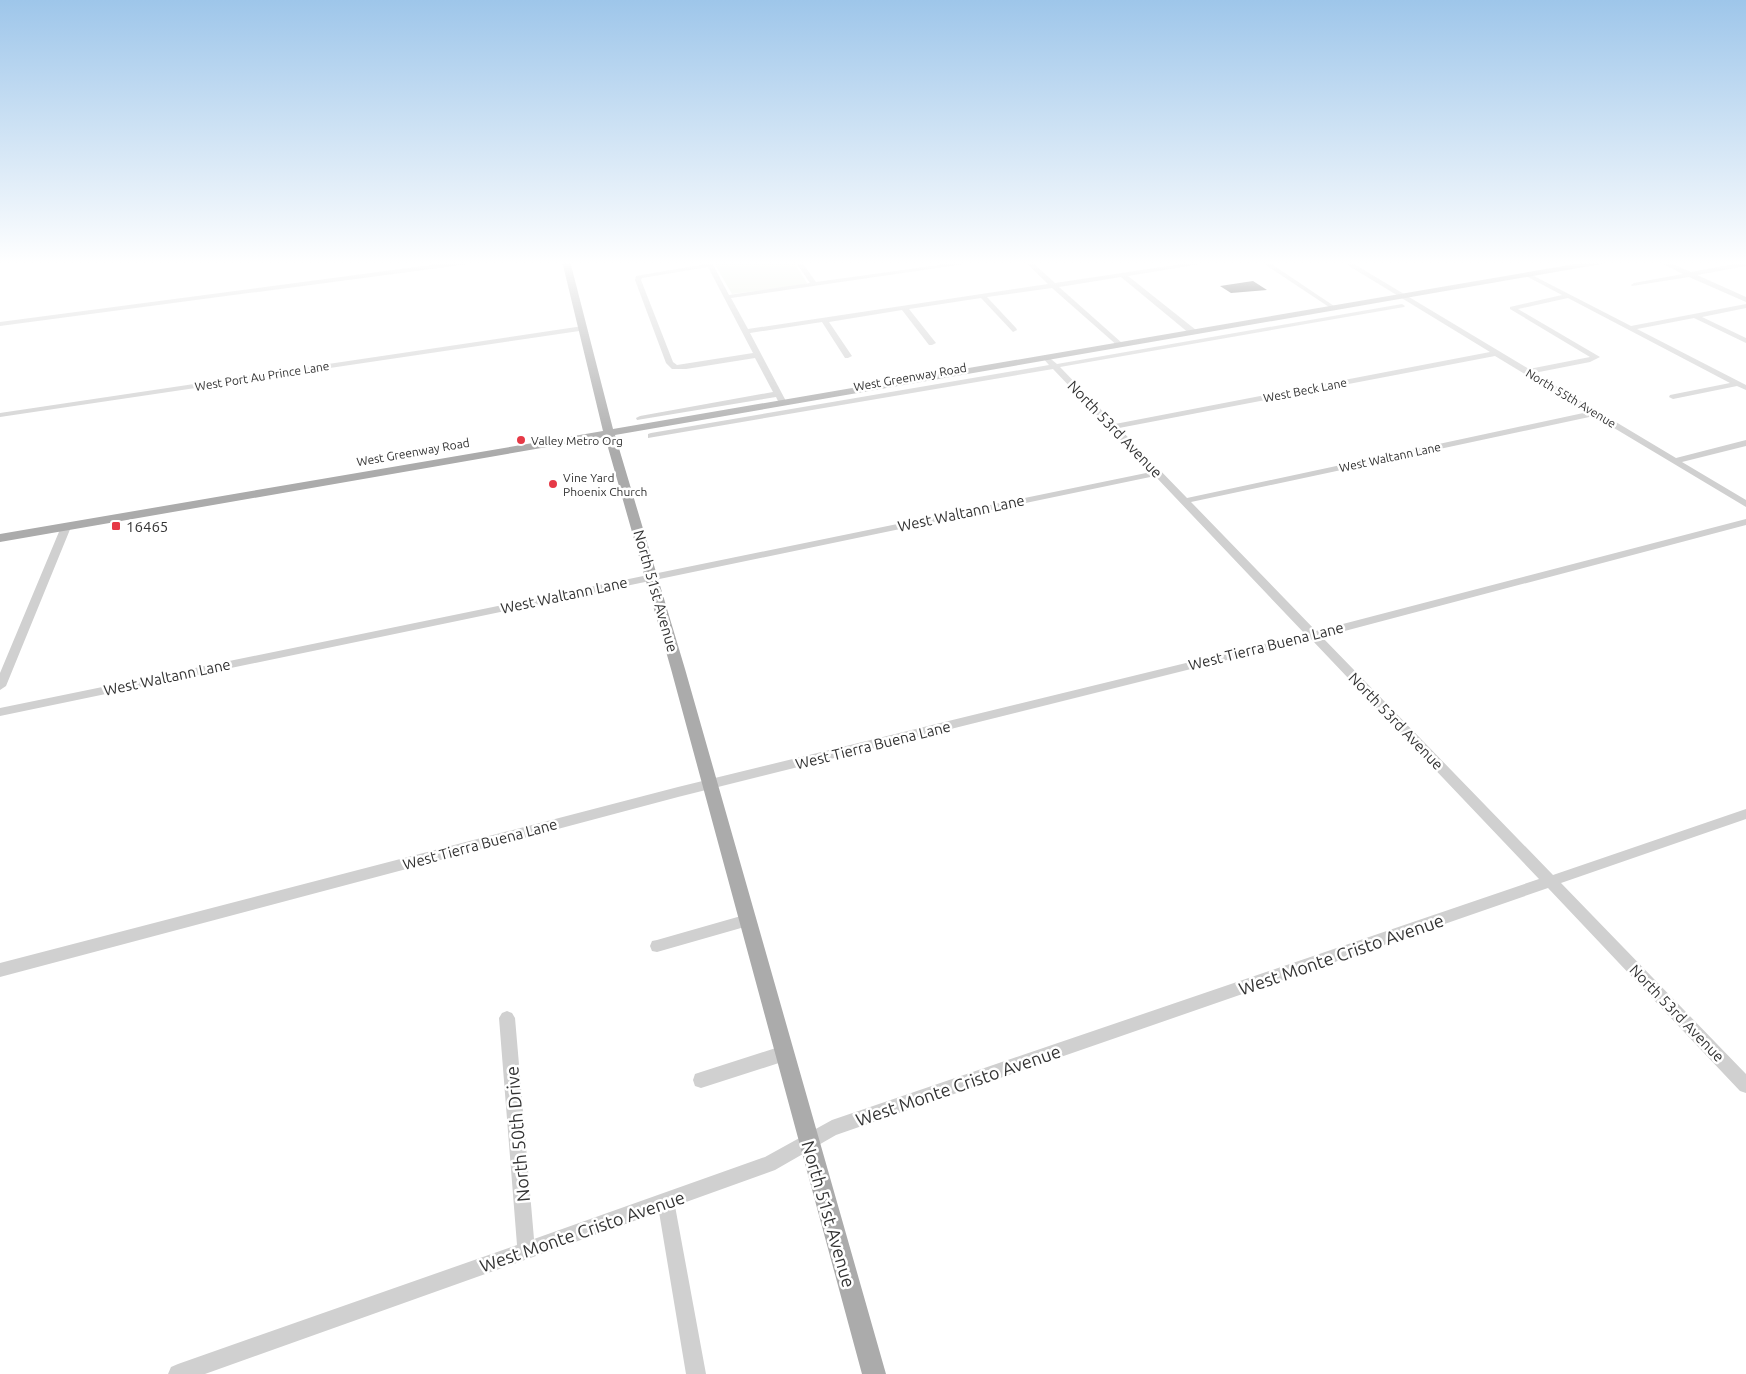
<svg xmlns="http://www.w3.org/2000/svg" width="1746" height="1374" viewBox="0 0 1746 1374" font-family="Ubuntu,sans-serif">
<rect width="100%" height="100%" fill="#fff"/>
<!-- green -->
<path fill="#e6ecdf" d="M713 261H793L807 283 804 285 732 294Z"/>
<!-- building -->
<path fill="#1a1a1a" d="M1253 281 1267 290 1231 293 1220 286Z"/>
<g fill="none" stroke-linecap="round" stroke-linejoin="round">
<!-- minor -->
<path fill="#d0d0d0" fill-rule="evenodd" d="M461 261H479L476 263 0 326V322Z
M705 261H711L729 295 810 283 795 261H801L816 282 968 261H985L731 298 748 329 1048 284 1024 261H1031L1055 283 1202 261H1218L1128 276 1196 330V334H1190L1121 277 1059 287 1122 343V347H1119L1052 288 987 297 1016 328 1017 330 1013 332 981 298 909 309 936 343 932 345H929L902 310 829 322 852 356 848 358H845L822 322 750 333 787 403 786 405H780L776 397 637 420 636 418 640 416 773 392 755 358 686 369H672L666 363 635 280 636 276 706 264ZM708 267 753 353 677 365 673 362 641 280 642 278Z
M1260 261H1267L1337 308 1332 309Z
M1341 261H1349L1529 369 1590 357 1510 309V307L1562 295 1526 276V274H1530L1631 326 1746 304V308L1702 317 1746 338V343L1694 318 1637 329 1746 385V390L1737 386 1673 399 1669 397 1670 395 1730 383 1568 298 1518 309 1600 357 1590 362 1534 373 1676 458 1746 440V446L1682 462 1746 500V507L1594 416 1191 502 1316 631 1746 519V525L1322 637 1553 875 1746 809V819L1561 883 1746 1074V1093L1740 1091 1548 888 836 1135 775 1170 675 1206 706 1374H686L659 1212 205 1374H168L171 1367 178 1364 517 1245 499 1018 502 1013 507 1011 512 1013 515 1018 534 1239 765 1157 832 1120 1539 879 1311 639 678 797 0 977V963L678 787 1305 634 1155 476 0 716V708L1151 472 1053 369 648 438V434L651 433 1049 365 1042 357 1046 355 1057 364 1402 304 1405 306 1404 307 1060 367 1115 424 1490 352ZM1495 356 1588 412 1187 498 1119 428Z
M1657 261H1665L1691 272 1746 262V266L1697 275 1746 297V302L1689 277 1632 286 1631 285 1634 283 1683 274Z
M583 326H586V330L0 417V413Z
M66 524 71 527 6 686 0 690V673L61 527Z
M748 914 753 916 755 920 753 924 748 926 657 952 652 951 650 946 652 941 657 940Z
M785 1045 790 1048 793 1053 790 1058 785 1061 701 1088 695 1086 693 1080 695 1074 701 1072Z"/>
<!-- major -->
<path fill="#ababab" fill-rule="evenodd" d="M562 261H570L613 429 1593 261H1611L1607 263 615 435 685 669 886 1374H862L671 669 605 437 0 542V534L603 431Z"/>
</g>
<!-- sky -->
<linearGradient id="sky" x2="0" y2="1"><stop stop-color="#9ec6ea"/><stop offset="0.58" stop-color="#fff"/><stop offset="1" stop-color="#fff" stop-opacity="0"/></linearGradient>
<rect width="1746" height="453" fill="url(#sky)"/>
<!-- markers -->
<g fill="#e63946" stroke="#fff" stroke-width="2">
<circle cx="521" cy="440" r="5"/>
<circle cx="553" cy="484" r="5"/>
<rect x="111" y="521" width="10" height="10" rx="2.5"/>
</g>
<g text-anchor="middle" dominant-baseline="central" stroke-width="5" stroke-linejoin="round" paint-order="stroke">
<!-- far-street labels -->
<g font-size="12" fill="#333" stroke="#fff">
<text transform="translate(262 376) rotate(-9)">West Port Au Prince Lane</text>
<text transform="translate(910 377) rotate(-10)">West Greenway Road</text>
<text transform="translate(1305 390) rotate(-11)">West Beck Lane</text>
<text transform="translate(1571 398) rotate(31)">North 55th Avenue</text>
<text transform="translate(413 452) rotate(-10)">West Greenway Road</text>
<text transform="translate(1390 457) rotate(-12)">West Waltann Lane</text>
</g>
<!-- far-poi labels -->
<g font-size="12" fill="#333" stroke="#fff" text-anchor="start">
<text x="531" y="440">Valley Metro Org</text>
<text x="563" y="477">Vine Yard<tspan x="563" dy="14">Phoenix Church</tspan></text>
</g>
<!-- street labels -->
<g font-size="15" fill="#333" stroke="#fff">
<text transform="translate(1115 429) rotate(46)">North 53rd Avenue</text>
<text transform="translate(961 513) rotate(-12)">West Waltann Lane</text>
<text transform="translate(656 591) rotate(74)">North 51st Avenue</text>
<text transform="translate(564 595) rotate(-12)">West Waltann Lane</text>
<text transform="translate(1266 646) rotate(-14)">West Tierra Buena Lane</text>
<text transform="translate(167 677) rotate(-12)">West Waltann Lane</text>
<text transform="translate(1396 721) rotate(46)">North 53rd Avenue</text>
<text transform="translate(873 745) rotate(-14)">West Tierra Buena Lane</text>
<text transform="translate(480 844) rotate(-15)">West Tierra Buena Lane</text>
<text transform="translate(1677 1013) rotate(46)">North 53rd Avenue</text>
</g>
<!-- poi labels -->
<g font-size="15" fill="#333" stroke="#fff" text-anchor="start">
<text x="126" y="526">16465</text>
</g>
<!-- near-street labels -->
<g font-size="18" fill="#333" stroke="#fff">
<text transform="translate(1341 954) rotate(-19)">West Monte Cristo Avenue</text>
<text transform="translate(958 1085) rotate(-19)">West Monte Cristo Avenue</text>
<text transform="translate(517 1134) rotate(-95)">North 50th Drive</text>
<text transform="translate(829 1214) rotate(74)">North 51st Avenue</text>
<text transform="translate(582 1231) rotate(-19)">West Monte Cristo Avenue</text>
</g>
</g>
</svg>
